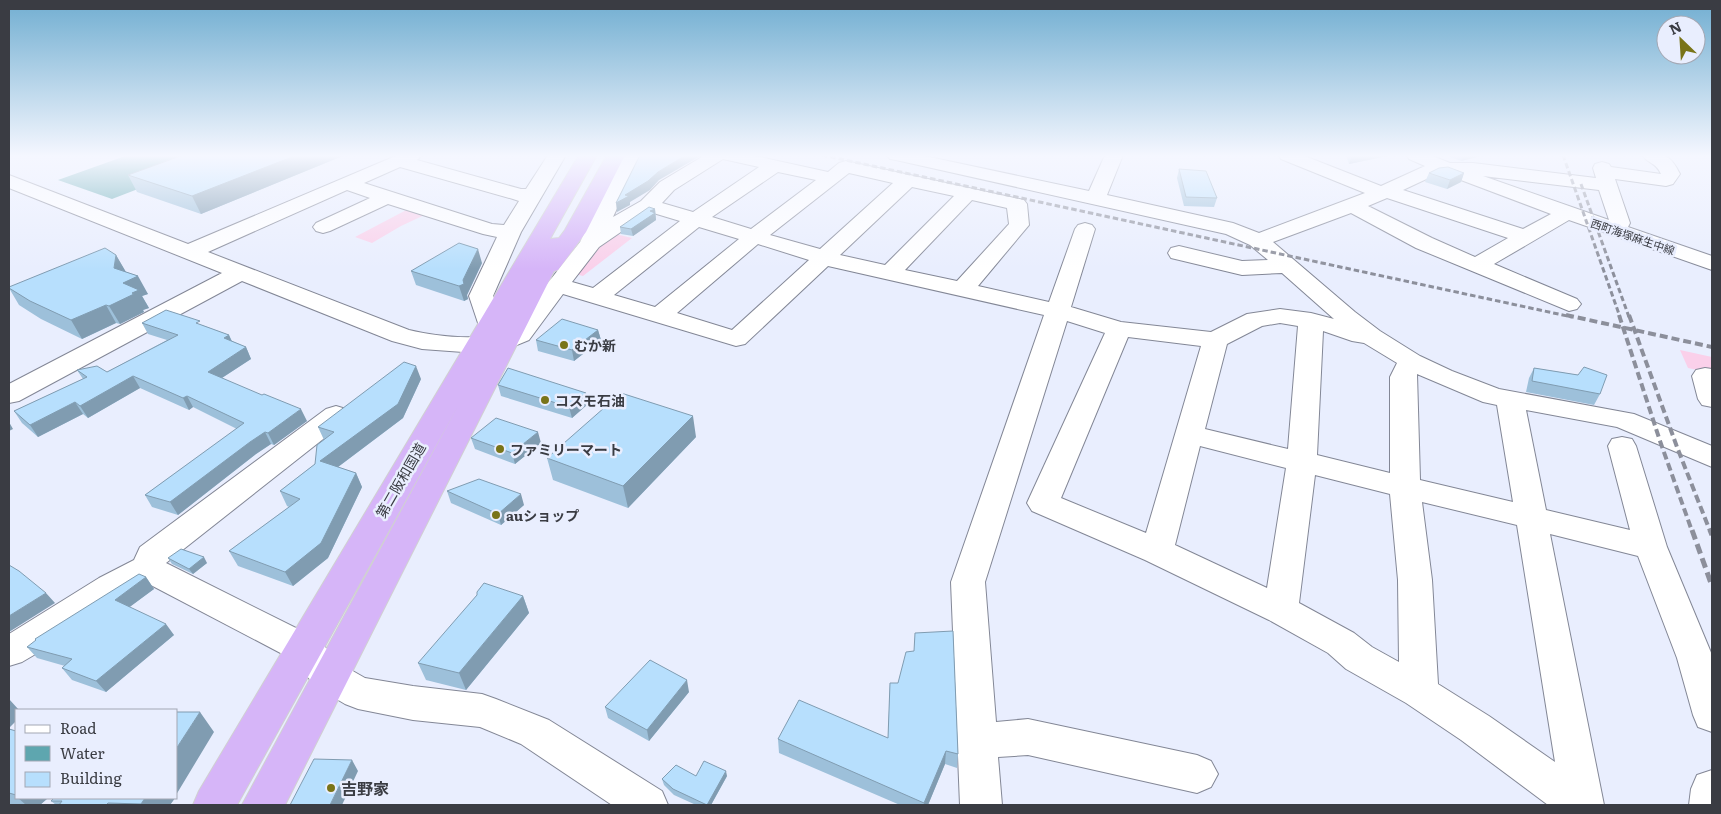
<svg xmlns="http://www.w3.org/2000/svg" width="1721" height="814" viewBox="0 0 1721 814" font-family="Literata,'Noto Sans JP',serif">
<rect width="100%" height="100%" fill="#e9eefe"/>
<!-- green -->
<path fill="#fad0ea" d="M412 207 431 212 401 226 372 243 355 237Z
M607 232 632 238 583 276 572 273Z
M1680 350 1712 357V373L1688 368Z"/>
<!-- water -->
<path fill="#5ea6af" d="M128 155H226L112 199 58 180Z"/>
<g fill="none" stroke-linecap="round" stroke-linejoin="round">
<!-- minor casing -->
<g stroke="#838796" stroke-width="2">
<path id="minor" d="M398 155H422L417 160 521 189H526L548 155H566L521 232 493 296 502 323 499 328 490 330 481 328 478 323 469 296 497 237 483 234 388 204 330 231 323 233 316 231 313 227 316 223 370 198 347 190 208 252 409 330C438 337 484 342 511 330L580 242 624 155H642L613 217 641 201 660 182 705 155H751L828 172 839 163 846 161 1024 200 1027 204 1029 225 978 286 1049 302 1075 229 1078 225 1085 223 1092 225 1095 229 1071 307 1121 322 1211 332 1247 314 1280 309 1311 313 1334 319 1282 273 1242 275 1171 258 1168 253 1171 248 1179 246 1242 261 1268 260 1250 245 1226 234 896 160 890 159 887 155H920L1089 191 1105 155H1123L1107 195 1233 223 1259 233 1365 193 1281 159 1278 155H1302L1381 186 1425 166 1409 159 1406 155H1430L1450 163H1473L1596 178 1593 168 1595 164 1602 162 1609 164 1611 167 1661 174C1656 162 1648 164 1642 155 1664 153 1670 154 1680 174L1673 184 1666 186 1615 179 1630 223 1628 227 1712 256V270L1569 220 1494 264 1577 299 1581 304 1577 309 1569 311 1416 248 1351 213 1273 242 1355 312 1380 331 1420 356 1452 371 1499 389 1634 414 1712 446V467L1617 427 1526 410 1546 510 1630 530 1608 446 1612 439 1622 437 1632 439 1636 446 1667 547 1712 655V732L1698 727 1693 715 1677 658 1638 556 1550 534 1604 805H1548L1461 740 1406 703 1346 669 1328 653 1269 620 1145 560 1032 511 1027 503 1105 333 1067 321 985 582 996 722 1028 719 1197 755 1211 761 1218 774 1211 787 1197 793 1028 755 998 757 1002 805H960L951 582 1044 315 828 266 745 344 736 346 563 294 529 340 505 350 477 353 422 349 392 341 242 281 19 401 9 403V384L222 273 9 188V175L188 244ZM723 159 759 167 693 212 662 203 674 190ZM400 167 513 199 519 201 504 225 492 224 364 183ZM778 172 816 180 751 229 712 217ZM849 173 893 183 820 249 770 235ZM1445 174 1551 214 1523 229 1403 190 1435 175ZM1483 176 1599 190 1609 220ZM912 187 954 196 885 265 840 255ZM1387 198 1508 238 1475 257 1432 238 1368 206ZM972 200 1007 208 1009 224 957 281 905 270ZM650 212 680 221 593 288 572 282 599 247ZM699 227 739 239 655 307 614 295ZM758 244 809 260 732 330 677 313ZM1280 323 1298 326 1288 449 1205 429 1227 344 1262 326ZM1323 331 1352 341 1364 343 1397 363 1390 377V473L1317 455ZM1128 337 1201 346 1146 533 1061 498ZM1417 374 1483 402 1497 405 1513 502 1420 480ZM1200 446 1286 468 1267 588 1175 545ZM1315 475 1390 494 1398 580 1399 662 1372 647 1354 633 1299 603ZM1422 502 1517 525 1555 762 1489 716 1438 684 1432 580Z
M1705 368 1712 369V407L1702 405 1698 399 1692 376 1696 370Z
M336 406 346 409 350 415 346 421 166 563 316 638 344 666 365 678 413 686 482 694 496 699 549 720 662 791 668 805H612L521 744 480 727 413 720 358 709 345 704 318 688 290 658 147 583 39 652 22 662 9 666V634L99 578 134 560 140 547 326 409Z
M1712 770V805H1689L1691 789 1697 775Z"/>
</g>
<!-- highway casing -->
<g stroke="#d0d0d2" stroke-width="2">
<path id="highway" d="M579 155H597L550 239 559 238 565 230 607 155H625L586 232 558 270 554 271 285 805H242L458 406 237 805H193L199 791Z"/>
</g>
<!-- minor -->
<use href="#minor" fill="#fff" fill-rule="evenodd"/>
<!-- highway -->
<use href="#highway" fill="#d6b5f8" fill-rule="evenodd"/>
<!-- rail-far2 -->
<path stroke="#8c8f9b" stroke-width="3" stroke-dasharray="5.5 3" stroke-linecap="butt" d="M822 155 1572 317
M1563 155 1620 317
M1581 184 1629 317"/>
<!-- rail-far1 -->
<path stroke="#8c8f9b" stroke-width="4" stroke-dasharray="8 4" stroke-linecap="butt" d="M1566 315 1712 347
M1619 315 1660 441 1692 531
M1629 315 1677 447 1710 531"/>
<!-- rail -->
<path stroke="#8c8f9b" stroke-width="5" stroke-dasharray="10 5" stroke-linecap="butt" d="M1692 530 1712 586
M1710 530 1712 535"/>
</g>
<!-- wall -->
<path fill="#9dc0da" d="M183 155H345L201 214 137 192 128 175Z
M1346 155H1392L1349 164Z
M1445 155H1485L1461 161Z
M1179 169 1217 198 1214 207 1184 206 1177 178Z
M1429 173H1464L1461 182 1447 189 1425 182Z
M655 209 656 220 633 236 621 234 620 227Z
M116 255 125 271 148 294 142 296 149 308 143 310 144 312 120 324 116 323 82 339 41 319 19 305 9 288V287Z
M482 263 467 295 468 299 464 301 416 285 411 271Z
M142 323 202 325 229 335 232 341 246 347 251 359 222 378 307 421 274 445 271 444 256 454 178 515 152 507 145 495 237 429 193 407 189 410 140 388 88 418 83 414 38 437 22 423 14 411 83 379 77 370 107 372 167 340 148 334Z
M598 330 601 340 574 361 538 351 536 340Z
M1534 368 1578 375 1600 394 1594 405 1526 392 1529 378Z
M421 379 403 418 338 467 356 473 362 487 328 558 293 586 238 566 229 551 289 507 287 506 280 491 315 464 324 440 318 427Z
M498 385 586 393 588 404 572 418 501 396Z
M696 437 628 508 553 480 547 458Z
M471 438 541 443 515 464 475 449Z
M447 491 524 505 501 525 451 503Z
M168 558 207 563 193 574 172 564Z
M146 577 154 589 129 607 174 635 106 692 72 680 62 668 65 666 37 658 27 647Z
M523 596 529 613 466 690 426 680 418 663Z
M890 683 958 754 957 768 945 764 928 805H900L779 753 778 739 888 738Z
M689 692 649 741 608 718 605 707Z
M9 729 16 731V798H48L40 805H9Z
M696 776H727L711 805H696L674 795 664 785 662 779Z
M54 798H175L170 805H56L51 801Z"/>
<!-- shaded-wall -->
<path fill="#809cb1" d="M297 155H345L201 214 192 196Z
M686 155H702L659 180 650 190 630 202V205L617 212 616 203 625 195 658 172Z
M1352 155H1392L1349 164Z
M1464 155H1485L1461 161Z
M1464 173 1461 182 1447 189 1450 180Z
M655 209 656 220 633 236 631 229 650 211Z
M478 249 482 263 467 295 468 299 464 301 459 286 463 280Z
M116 255 126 272 138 276 148 294 142 296 149 308 143 310 144 312 120 324 109 306Z
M106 305 116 323 82 339 71 320Z
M598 330 601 340 574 361 572 350Z
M229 335 234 347 224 338Z
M246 347 251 359 214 383 208 372Z
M416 366 421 379 403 418 326 476 320 461Z
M133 376 140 388 88 418 80 406Z
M586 393 588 404 572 418 569 407Z
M187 396 193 407 189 410 183 398Z
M75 402 83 414 38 437 30 425Z
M301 409 307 421 274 445 268 433Z
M693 416 696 437 628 508 623 486Z
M9 422 13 429 9 431Z
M265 432 271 444 256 454 178 515 170 502 250 442Z
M538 432 541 443 515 464 512 453Z
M356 473 362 487 328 558 293 586 285 572Z
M521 494 524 505 501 525 498 514Z
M204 557 207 563 193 574 189 569Z
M146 577 154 589 123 612 115 600Z
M46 593 55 603 9 632V616Z
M523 596 529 613 466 690 459 673Z
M166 624 174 635 106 692 96 681Z
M687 680 689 692 649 741 647 730Z
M9 699 19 710H16V721L9 728Z
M200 712 214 732 176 795V749Z
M946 751 945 764 928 805H924V803Z
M352 760 358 771 342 805H330Z
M726 771 727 776 711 805H707Z
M18 798H48L40 805H26Z
M145 798H175L170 805H142L141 804Z"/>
<!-- building -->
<path fill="#b7dffd" stroke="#809cb1" d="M183 155H297L192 196 128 175Z
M640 155H686L658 172 648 181 625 195 629 196 616 203Z
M1448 167 1464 173 1450 180 1429 173 1439 168Z
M1179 169 1206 171 1217 198 1186 197Z
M649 207 655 209 650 211 655 213 631 229 620 227Z
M459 243 478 249 463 280 464 284 459 286 411 271Z
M105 248 116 255 114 268 138 276 123 283 139 290 132 293 134 294 109 306 106 305 71 320 30 301 9 288V287Z
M166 310 200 321 196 323 229 335 224 338 246 347 208 372 262 395 264 394 301 409 268 433 265 432 250 442 170 502 145 495 244 423 187 396 183 398 133 376 80 406 75 402 30 425 14 411 87 377 77 370 97 366 107 372 178 335 142 323Z
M562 319 598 330 572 350 536 340Z
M404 362 416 366 398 404 320 461 356 473 321 543 285 572 229 551 300 499 280 491 315 464 317 445 334 432 318 427Z
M1584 367 1607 375 1600 394 1532 381 1534 368 1578 375Z
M508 368 586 393 569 407 498 385Z
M621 393 693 416 623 486 547 458Z
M496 418 538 432 512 453 471 438Z
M479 479 521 494 498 514 447 491Z
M181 549 204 557 189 569 168 558Z
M9 565 19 571 46 593 9 616Z
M139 574 146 577 115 600 166 624 96 681 62 668 72 659 27 647 36 640 35 639Z
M484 583 523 596 459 673 418 663 477 595V592Z
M953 631 958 754 946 751 924 803 778 739 799 700 888 738 890 683H898L906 652 914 651 915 633Z
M650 660 687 680 647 730 605 707Z
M176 712H200L176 749Z
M9 729 16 731V795L9 793Z
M314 759 352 760 330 805H290Z
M704 761 726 771 707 805 673 789 662 779 676 765 696 776Z
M54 798H145L141 804 108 803 106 805H59L62 801H51Z"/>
<!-- sky -->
<linearGradient id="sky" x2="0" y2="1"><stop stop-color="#71aed1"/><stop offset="0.58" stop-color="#f5f7ff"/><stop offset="1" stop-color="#f5f7ff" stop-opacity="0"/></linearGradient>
<rect width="1721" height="269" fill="url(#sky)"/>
<!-- markers -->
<g fill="#797418" stroke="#e9eefe" stroke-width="2">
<circle cx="564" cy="345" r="5"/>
<circle cx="545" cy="400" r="5"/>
<circle cx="500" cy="449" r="5"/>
<circle cx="496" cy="515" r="5"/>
<circle cx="331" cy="788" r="5"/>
</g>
<g text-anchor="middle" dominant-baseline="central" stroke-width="5" stroke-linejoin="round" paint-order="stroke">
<!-- far-street labels -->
<g font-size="11" fill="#3a3c43" stroke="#e9eefe">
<text transform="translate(1633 236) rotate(19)">西町海塚麻生中線</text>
</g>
<!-- poi labels -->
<g font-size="14" font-weight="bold" fill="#3a3c43" stroke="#e9eefe" text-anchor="start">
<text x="574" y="345">むか新</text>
<text x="555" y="400">コスモ石油</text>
<text x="510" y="449">ファミリーマート</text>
<text x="506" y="515">auショップ</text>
</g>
<!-- street labels -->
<g font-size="14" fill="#3a3c43" stroke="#e9eefe">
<text transform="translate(400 480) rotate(-60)">第二阪和国道</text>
</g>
<!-- near-poi labels -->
<g font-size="16" font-weight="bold" fill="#3a3c43" stroke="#e9eefe" text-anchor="start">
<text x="341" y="788">吉野家</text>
</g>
</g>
<!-- border -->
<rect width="1721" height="814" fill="none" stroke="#3a3c43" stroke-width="20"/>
<!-- legend -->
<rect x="15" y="709" width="162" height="90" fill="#e9eefe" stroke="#a3a7b3"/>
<rect x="25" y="725" width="25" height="8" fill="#ffffff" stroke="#a3a7b3"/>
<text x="60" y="734" font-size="15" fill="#3a3c43">Road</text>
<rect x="25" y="746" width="25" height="15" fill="#5ea6af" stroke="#a3a7b3"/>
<text x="60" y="759" font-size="15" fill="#3a3c43">Water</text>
<rect x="25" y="772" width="25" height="15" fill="#b7dffd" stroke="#a3a7b3"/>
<text x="60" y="784" font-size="15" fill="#3a3c43">Building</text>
<!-- north arrow -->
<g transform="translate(1681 40) rotate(335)"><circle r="24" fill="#e9eefe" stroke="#a3a7b3"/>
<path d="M0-4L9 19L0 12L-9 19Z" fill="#797418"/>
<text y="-8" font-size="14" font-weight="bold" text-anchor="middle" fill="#3a3c43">N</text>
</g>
</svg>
